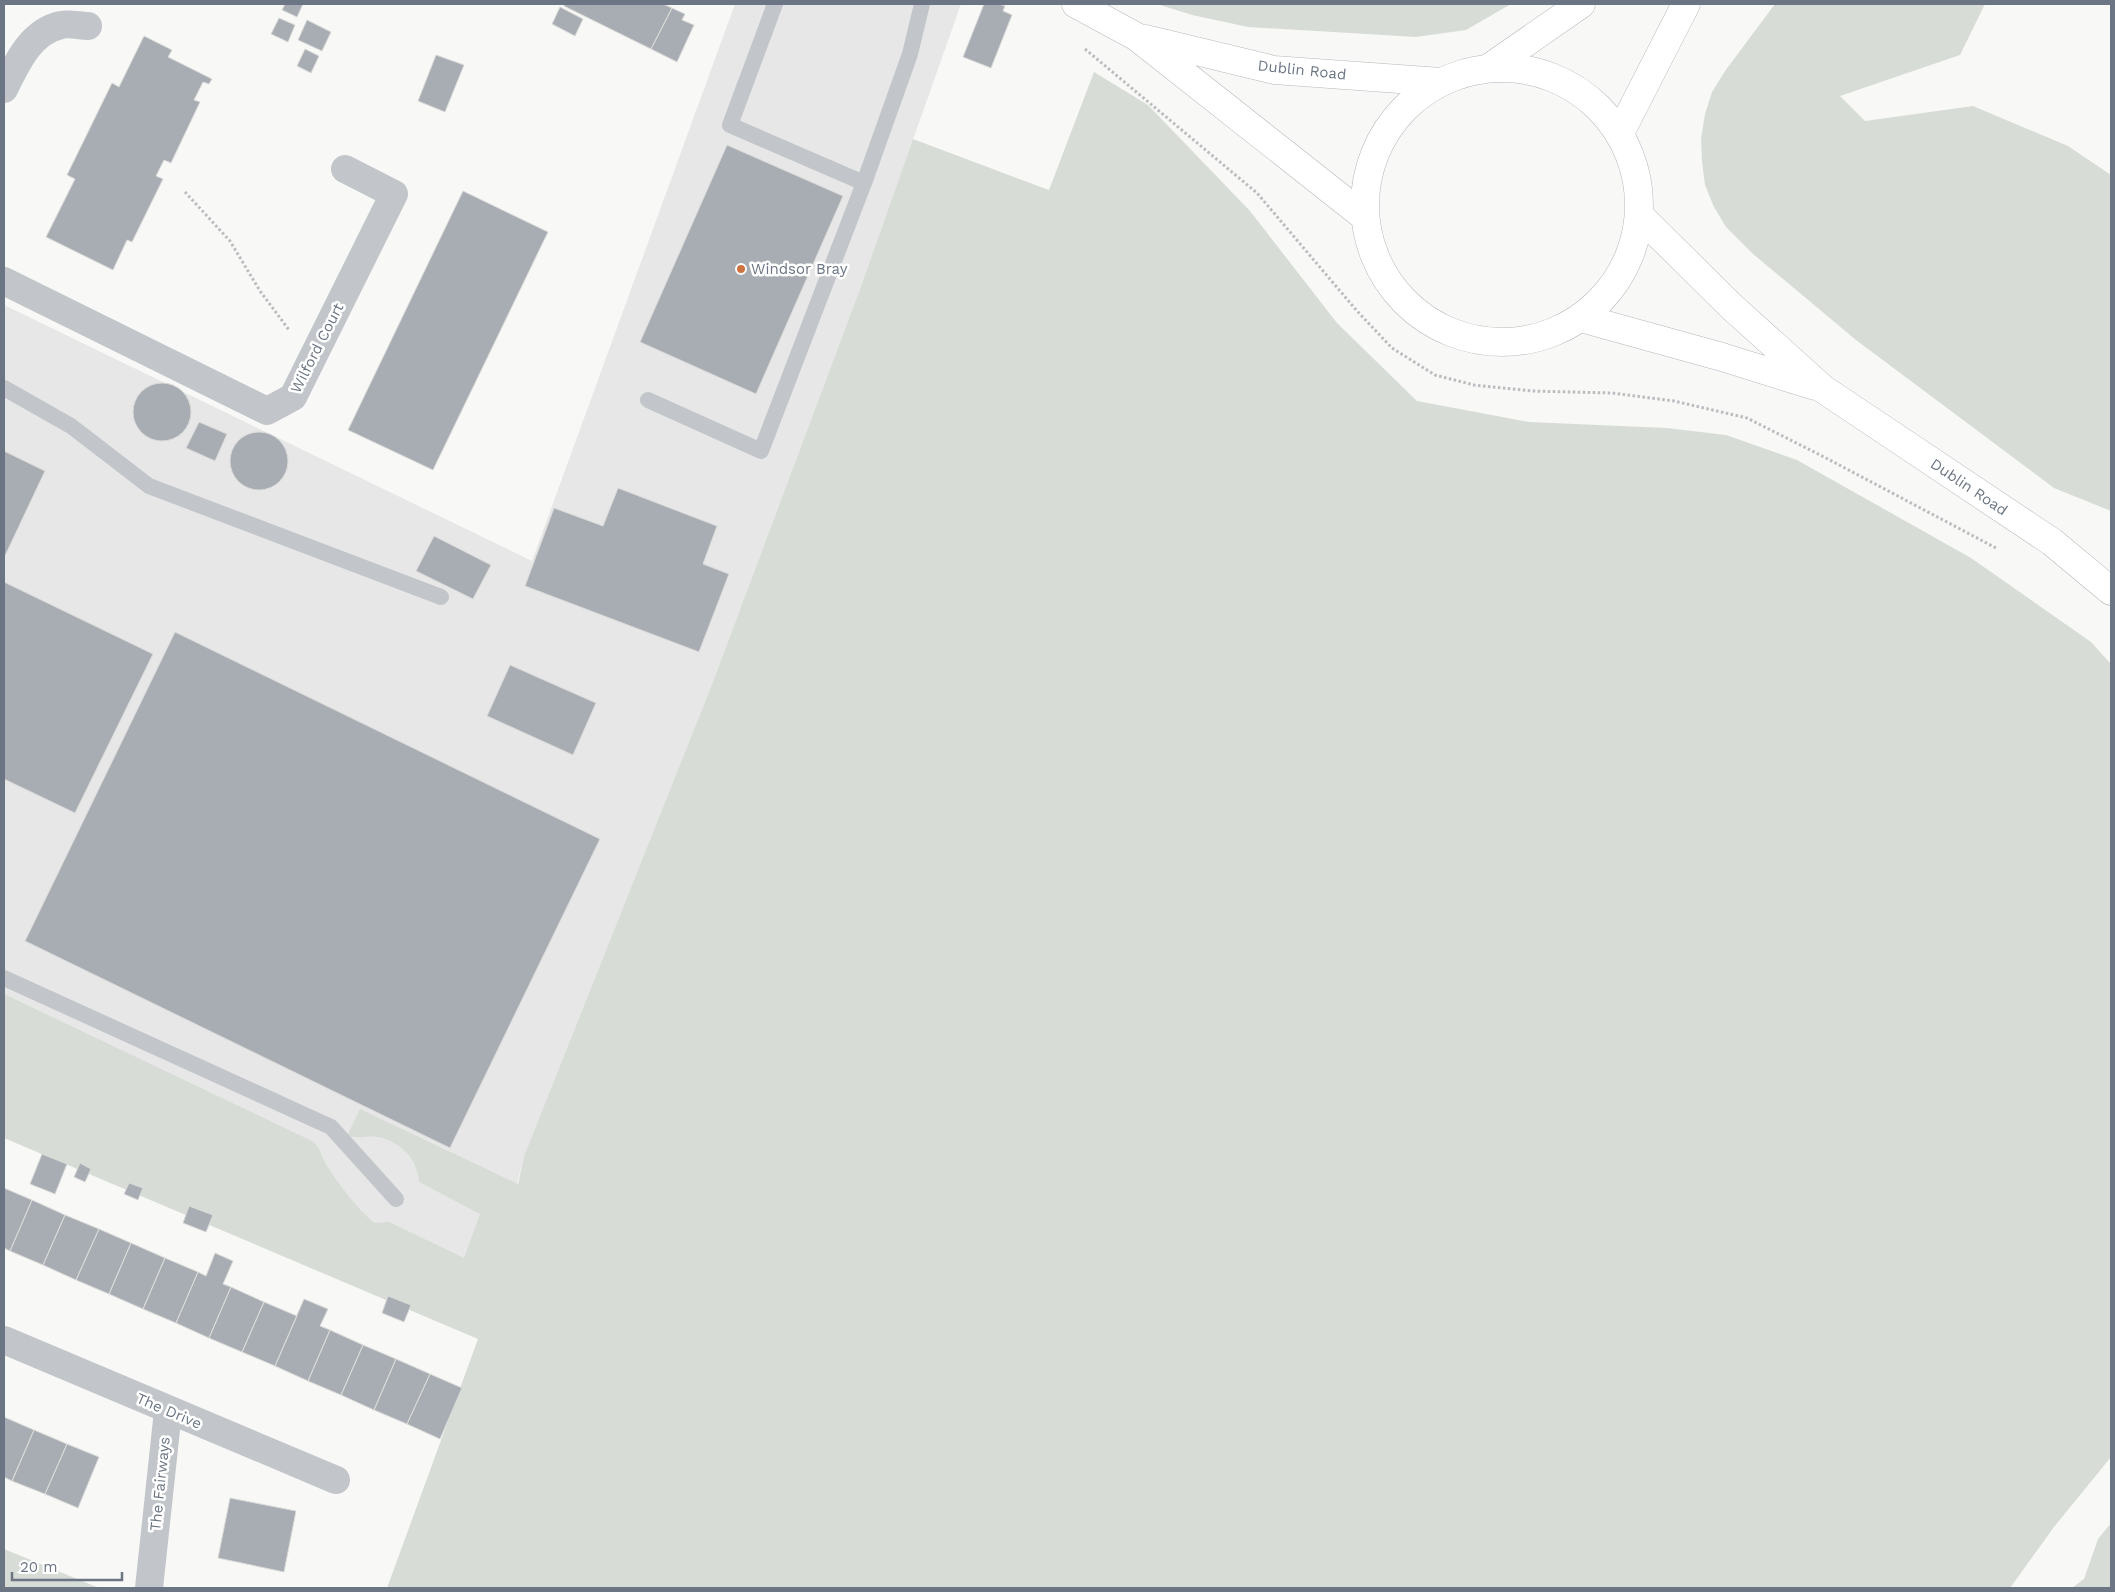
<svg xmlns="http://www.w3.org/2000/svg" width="2115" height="1592" viewBox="0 0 2115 1592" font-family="'Work Sans',sans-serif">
<rect width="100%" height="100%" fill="#f8f8f6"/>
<!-- built -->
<path fill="#e6e7e6" d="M735 4H961L860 289 714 679 524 1156 495 1271 4 1138V305L532 561Z"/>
<!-- green -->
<path fill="#d7ddd6" d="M1157 4H1511L1466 30 1416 37 1248 27 1192 15Z
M1775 4H1985L1960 55 1840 96 1865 121 1973 106 2068 146 2111 175V511L2054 488 1856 340 1753 254 1726 227 1714 207 1705 185 1702 162 1701 139 1705 114 1712 92 1725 71Z
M1094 72 1148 105 1250 211 1337 323 1417 401 1529 422 1667 428 1726 435 1797 460 1971 558 2091 642 2111 664V1457L2054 1527 2010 1588H387L478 1339 4 1138V994L314 1142C321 1150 322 1158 327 1166 341 1187 355 1206 374 1223L389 1222 464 1258 480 1214 419 1182C418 1159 401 1142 378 1137 368 1135 360 1139 347 1136L360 1109 518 1184 524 1156 714 679 860 289 913 139 1049 190Z
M2111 1523V1588H2072L2084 1579 2098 1539Z
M4 1549 99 1588H4Z"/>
<!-- building -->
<path fill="#a8adb4" stroke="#dadad8" d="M285 4H303L297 17 282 10Z
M565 4H663L672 8 651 49 564 6Z
M984 4H999L1005 6 1003 11 1012 15 991 68 963 57Z
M560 7 583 19 575 36 552 24Z
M672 8 685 14 682 20 694 25 677 62 651 49Z
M279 18 295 25 288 42 271 34Z
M307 20 331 32 322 51 298 40Z
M144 36 172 50 168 57 212 79 209 84 203 82 194 100 200 102 171 163 164 160 156 176 163 179 132 242 127 240 113 270 46 237 75 179 67 175 112 83 119 87Z
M305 49 319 56 311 73 297 66Z
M436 55 464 65 445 112 418 101Z
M727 145 843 196 756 394 640 342Z
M463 191 548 232 433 470 348 430Z
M133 412a29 29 0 1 1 58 0a29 29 0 1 1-58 0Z
M199 422 227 434 215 461 186 448Z
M230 461a29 29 0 1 1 58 0a29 29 0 1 1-58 0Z
M4 451 45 471 4 558Z
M618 488 717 526 703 564 729 574 699 652 525 586 554 508 603 526Z
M434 536 491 565 473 599 416 571Z
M4 582 153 654 75 813 4 779Z
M175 632 600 839 450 1148 25 941Z
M510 665 596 703 573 755 487 716Z
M42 1154 67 1164 55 1194 30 1184Z
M80 1163 91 1169 85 1182 74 1177Z
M129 1183 143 1188 138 1200 124 1194Z
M4 1188 32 1200 10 1251 4 1248Z
M32 1200 65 1215 43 1265 10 1251Z
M189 1206 213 1215 206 1232 183 1223Z
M65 1215 99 1229 76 1280 43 1265Z
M99 1229 131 1243 109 1294 76 1280Z
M131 1243 165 1258 143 1309 109 1294Z
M215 1253 233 1261 223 1284 231 1287 209 1338 176 1323 198 1272 206 1276Z
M165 1258 198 1272 176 1323 143 1309Z
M231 1287 264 1302 242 1352 209 1338Z
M388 1296 411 1305 404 1322 382 1313Z
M304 1299 328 1309 320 1326 330 1330 308 1381 275 1366Z
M264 1302 297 1316 275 1366 242 1352Z
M330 1330 363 1345 341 1395 308 1381Z
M363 1345 396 1359 374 1410 341 1395Z
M396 1359 430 1374 407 1424 374 1410Z
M430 1374 462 1388 440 1439 407 1424Z
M4 1417 34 1430 12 1481 4 1477Z
M34 1430 67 1444 45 1494 12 1481Z
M67 1444 99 1457 78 1508 45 1494Z
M230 1498 296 1511 284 1572 218 1558Z"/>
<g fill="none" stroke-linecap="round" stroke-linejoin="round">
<!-- secondary casing -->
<g stroke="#b5b8bd" stroke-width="29">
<path id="secondary" d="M1076 4 1137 37 1365 217
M1146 39 1274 70 1441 82
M1365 205a137 137 0 1 1 274 0a137 137 0 1 1-274 0Z
M1639 215 1732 307 1823 389 2052 542 2111 591
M1581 318 1722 357 1815 386"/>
</g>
<!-- motorway casing -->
<g stroke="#b4b6ba" stroke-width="29">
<path id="motorway" d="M1489 68 1581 4
M1620 133 1686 4"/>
</g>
<!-- path -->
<path stroke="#babcbf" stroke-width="3" stroke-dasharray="2.5 2.5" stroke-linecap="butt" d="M1085 49 1257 193 1357 311 1392 348 1435 375 1474 385 1532 391 1612 393 1674 401 1747 418 1826 458 1996 548 1997 546
M185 192 230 241 260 291 289 330"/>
<!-- service -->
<path stroke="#c2c5c9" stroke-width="16" d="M775 4 730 125 864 183
M4 388 71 426 149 486 441 597
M648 400 761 451 864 183 910 54 922 4
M4 978 331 1127 396 1199"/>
<!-- minor -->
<path stroke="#c2c5c9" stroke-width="28" d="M4 89C17 63 30 32 61 25 69 23 80 26 88 26
M4 281 267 411 293 397 394 194 345 169
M4 1340 336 1480
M149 1588 168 1411"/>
<!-- secondary -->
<use href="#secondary" stroke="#fff" stroke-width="28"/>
<!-- motorway -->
<use href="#motorway" stroke="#fff" stroke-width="28"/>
</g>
<!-- markers -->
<circle fill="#ce7440" stroke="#fff" stroke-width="2" cx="741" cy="269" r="5"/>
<g text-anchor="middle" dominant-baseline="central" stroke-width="5" stroke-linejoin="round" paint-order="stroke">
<!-- street labels -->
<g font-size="15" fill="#6b7583" stroke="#fff">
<text transform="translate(1302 70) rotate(6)">Dublin Road</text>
<text transform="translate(317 348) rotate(-63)">Wilford Court</text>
<text transform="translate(1969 487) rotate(34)">Dublin Road</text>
<text transform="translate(169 1411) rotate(23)">The Drive</text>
<text transform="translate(160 1484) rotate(-84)">The Fairways</text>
</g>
<!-- poi labels -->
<g font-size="15" fill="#6b7583" stroke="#fff" text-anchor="start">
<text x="751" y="269">Windsor Bray</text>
</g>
</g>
<!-- border -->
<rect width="2115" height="1592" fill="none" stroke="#6b7583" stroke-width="10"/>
<!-- scale -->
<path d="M12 1572v8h110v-8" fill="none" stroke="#6b7583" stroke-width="2.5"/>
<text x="20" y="1572" font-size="15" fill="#6b7583" stroke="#ffffff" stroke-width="4" paint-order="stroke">20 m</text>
</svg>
